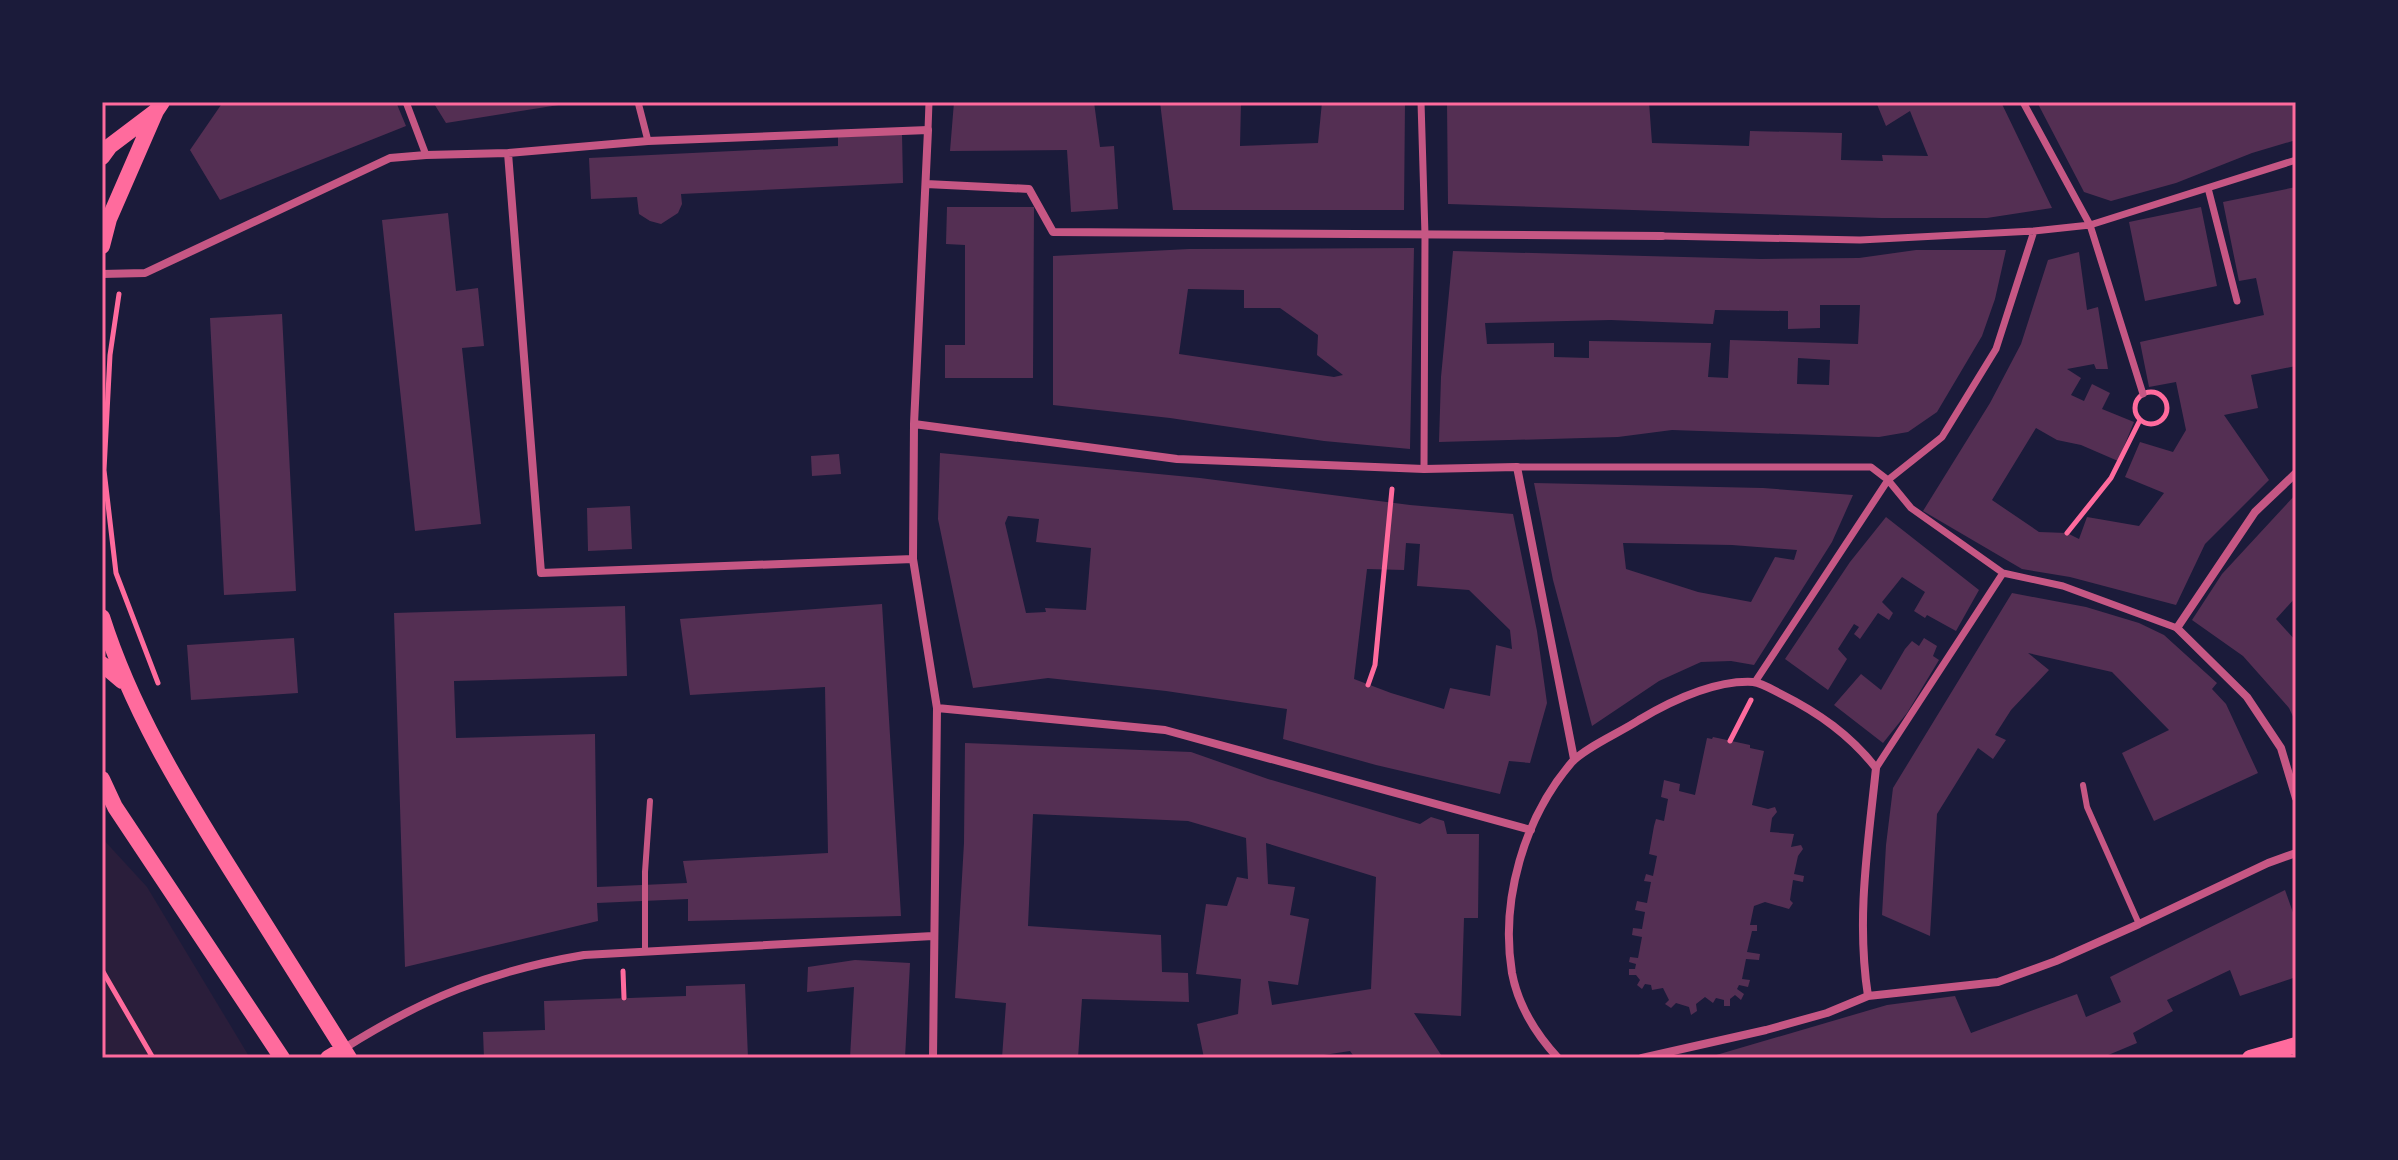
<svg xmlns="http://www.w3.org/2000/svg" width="2398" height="1160" viewBox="0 0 2398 1160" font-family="Arial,sans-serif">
<rect width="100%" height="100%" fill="#1b1b3a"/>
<!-- green -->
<path fill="#2a1e3b" d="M102 838 147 887 250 1058H102Z"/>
<!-- building -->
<path fill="#542f53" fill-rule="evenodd" d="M223 102H396L406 126 220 200 190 150Z
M433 102H564L565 104 446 123Z
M954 102H1094L1100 147 1114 146 1118 209 1071 212 1067 150 950 151Z
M1160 102H1241L1240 146 1318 143 1322 102H1405L1404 210H1173Z
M1447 102H1649L1652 143 1749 146 1750 131 1842 133 1841 160 1883 161 1882 155 1928 156 1910 111 1886 126 1876 102H2001L2052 208 1987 218H1881L1448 204Z
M2037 102H2112L2113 105 2136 102H2296V140L2252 153 2176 183 2111 201 2084 192Z
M902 134 903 183 681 194 682 204 678 213 661 224 650 221 639 214 637 197 591 199 589 158 838 146V137Z
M2296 187V366L2251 375 2258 408 2224 415 2269 480 2205 544 2176 605 2070 577 2022 569 1923 511 1990 403 2021 344 2048 260 2079 252 2087 310 2098 307 2108 369H2096L2094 364 2067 369 2081 378 2071 395 2084 401 2092 384 2110 393 2102 409 2134 422 2118 461 2081 445 2057 440 2036 428 1992 500 2039 532 2067 533 2079 539 2087 517 2139 526 2164 493 2125 477 2140 442 2173 452 2186 430 2176 382 2149 387 2140 342 2264 315 2256 278 2239 281 2223 202Z
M947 207H1034L1033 378H945V345H965V245L946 244Z
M2201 207 2217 286 2145 301 2129 222Z
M448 213 456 291 478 288 484 346 462 348 481 524 415 531 382 220Z
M1414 248 1410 449 1324 441 1170 418 1053 405V256L1189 249ZM1188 289 1244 290V308H1280L1318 335 1317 355 1343 375 1334 377 1179 354Z
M1916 250H2006L1995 299 1982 336 1937 412 1908 432 1879 437 1672 430 1618 437 1439 442 1441 377 1453 251 1761 259 1859 258ZM1820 305H1860L1858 344 1730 340 1728 378 1708 377 1711 343 1589 341V358L1554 357V343L1487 344 1485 323 1611 320 1713 324 1715 310 1788 311V329L1820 328ZM1798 358 1830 360 1829 385 1797 384Z
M282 314 296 591 224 595 210 318Z
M940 453 1200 478 1410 505 1513 514 1537 631 1547 703 1530 763 1509 761 1500 794 1376 765 1283 739 1287 709 1166 691 1048 678 973 688 938 519ZM1008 516 1039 519 1036 542 1091 548 1086 610 1045 608 1046 612 1026 613 1005 523ZM1406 543 1420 544 1417 586 1469 590 1510 630 1512 649 1496 645 1490 696 1450 688 1444 709 1391 693 1354 679 1367 569 1404 570Z
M839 454 841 474 812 476 811 456Z
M1534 483 1763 488 1853 495 1832 542 1754 665 1731 661 1701 662 1659 681 1592 726 1553 580ZM1623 543 1732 545 1797 550 1794 560 1775 557 1751 602 1698 592 1626 569Z
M2296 494V597L2276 619 2296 641V723L2289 708 2243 656 2192 620 2222 574Z
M630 506 632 549 588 551 587 508Z
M1886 517 1979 590 1956 631 1927 615 1925 618 1914 611 1925 592 1902 577 1882 602 1893 613 1889 620 1878 613 1860 639 1854 634 1859 627 1854 624 1838 649 1847 659 1828 690 1785 659 1850 562Z
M2012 593 2086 607 2139 623 2164 635 2217 683 2212 689 2226 704 2258 773 2154 821 2122 753 2169 730 2112 672 2028 653 2049 670 2011 710 1995 735 2006 740 1993 759 1978 748 1937 814 1930 936 1882 915 1886 845 1893 788Z
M882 604 901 916 688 921V899L597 903 598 921 405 967 394 613 625 606 627 676 454 681 456 738 595 734 597 887 687 883 683 861 828 853 825 687 690 695 680 619Z
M294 638 298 693 191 700 187 645Z
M1924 638 1937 646 1933 656 1939 660 1907 713 1883 743 1834 705 1861 674 1881 690 1905 649 1912 641 1919 646Z
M1713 737 1750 745V748L1764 751 1752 805 1768 809 1775 807 1777 812 1772 818 1770 832 1794 834 1791 847 1801 845 1803 849 1798 856 1794 874 1804 876 1803 882 1793 880 1790 900 1793 903 1789 909 1765 902 1754 906 1750 925H1757V931H1752L1747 952 1760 954 1759 960 1746 959 1742 979 1750 980 1748 987 1739 985 1737 989 1744 994 1741 1000 1735 995 1730 999V1006H1724V1000L1716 998 1713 1003 1705 997 1696 1004 1697 1011 1691 1015 1689 1007 1676 1003 1671 1008 1665 1004 1669 1000 1663 988 1652 990 1651 985 1645 984 1642 989 1637 985 1640 980 1636 975H1629V969H1635L1636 964 1629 962 1630 957 1638 958 1642 937 1632 935 1633 928 1642 929 1645 912 1635 910 1637 901 1647 903 1651 882 1644 881 1646 874 1653 876 1657 856 1649 854 1654 826 1656 819 1664 821 1668 799 1661 797 1664 780 1680 784 1679 791 1695 795 1707 738 1712 739Z
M965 743 1191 752 1268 779 1420 824 1431 817 1444 821 1447 834H1479L1478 918H1464L1461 1016 1414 1013 1443 1058H1355L1350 1051 1304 1058H1204L1197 1024 1238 1014 1241 979 1196 974 1206 904 1227 906 1237 877 1248 879 1246 838 1188 821 1033 814 1028 926 1161 935 1162 972 1188 973 1189 1002 1082 999 1078 1058H1002L1006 1003 955 998 964 843ZM1266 843 1376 877 1371 989 1272 1005 1268 981 1298 985 1309 919 1290 915 1295 887 1268 884Z
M2285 890 2296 921V977L2240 996 2230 970 2167 1000 2173 1011 2133 1033 2137 1043 2101 1058H1903L1902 1055 1893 1058H1706L1887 1005 1955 996 1971 1033 2077 994 2086 1017 2121 1002 2110 977Z
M855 960 910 963 905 1058H850L854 987 807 992 808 967Z
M745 984 748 1058H484L483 1032 545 1030 544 1001 686 996V986Z"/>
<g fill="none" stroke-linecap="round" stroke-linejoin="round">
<!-- path -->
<path stroke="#ff6b9d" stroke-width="5" d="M119 294 110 355 104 470 116 573 158 683
M2135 408a16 16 0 1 1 32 0a16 16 0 1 1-32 0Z
M2067 533 2111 478 2140 420
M1368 685 1375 665 1392 489
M1730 741 1751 700
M102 970 153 1058
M623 971 624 998"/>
<!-- service -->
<path stroke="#c65784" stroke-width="6" d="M2083 785 2087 807 2139 924
M645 952V872L650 801"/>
<!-- pedestrian -->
<path stroke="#c65784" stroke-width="7" d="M406 102 426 155
M638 102 648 141
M1421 102 1425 235 1424 469
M2023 102 2090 225 2143 394
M928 130 929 102
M2208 188 2237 301
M1662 236 1860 240 2034 231 2090 225 2296 160
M1517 467H1871L1888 480 1911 508 2003 573 2063 586 2177 628
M1755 682 1888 480 1942 437 1996 349 2034 231
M1876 768 2003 573"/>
<!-- minor -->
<path stroke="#c65784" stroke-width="8" d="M926 184 1029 189 1053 232 1662 236
M102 274 145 273 390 158 426 155 508 153 648 141 928 130 914 424 913 559 541 573 508 153
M914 424 1177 459 1424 469 1517 467 1574 759
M2296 473 2255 512 2177 628 2247 697 2281 748 2296 798
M913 559 937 708 933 1058
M937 708 1165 730 1531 830
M343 1049C424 998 490 971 584 955L933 936
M1558 1058C1536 1034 1518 1005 1512 973 1500 900 1524 818 1572 762 1586 747 1621 732 1639 720 1671 701 1714 680 1753 682 1762 683 1773 690 1781 694 1819 713 1850 735 1876 768 1868 845 1856 919 1868 996
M1642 1058 1766 1030 1827 1013 1868 996 1998 982 2056 961 2139 924 2268 863 2296 853"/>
<!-- secondary -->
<path stroke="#ff6b9d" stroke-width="16" d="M102 157 110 146 155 112
M102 246 109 219 156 111 162 102
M102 617C131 708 179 787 229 867 269 931 309 994 349 1058
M102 664 122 681
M102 779 115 807 282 1058
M328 1058 343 1049
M2250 1058 2296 1045"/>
</g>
<!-- border -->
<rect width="2398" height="1160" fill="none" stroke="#1b1b3a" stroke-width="208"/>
<rect x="104" y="104" width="2190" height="952" fill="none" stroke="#ff6b9d" stroke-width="3"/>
</svg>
